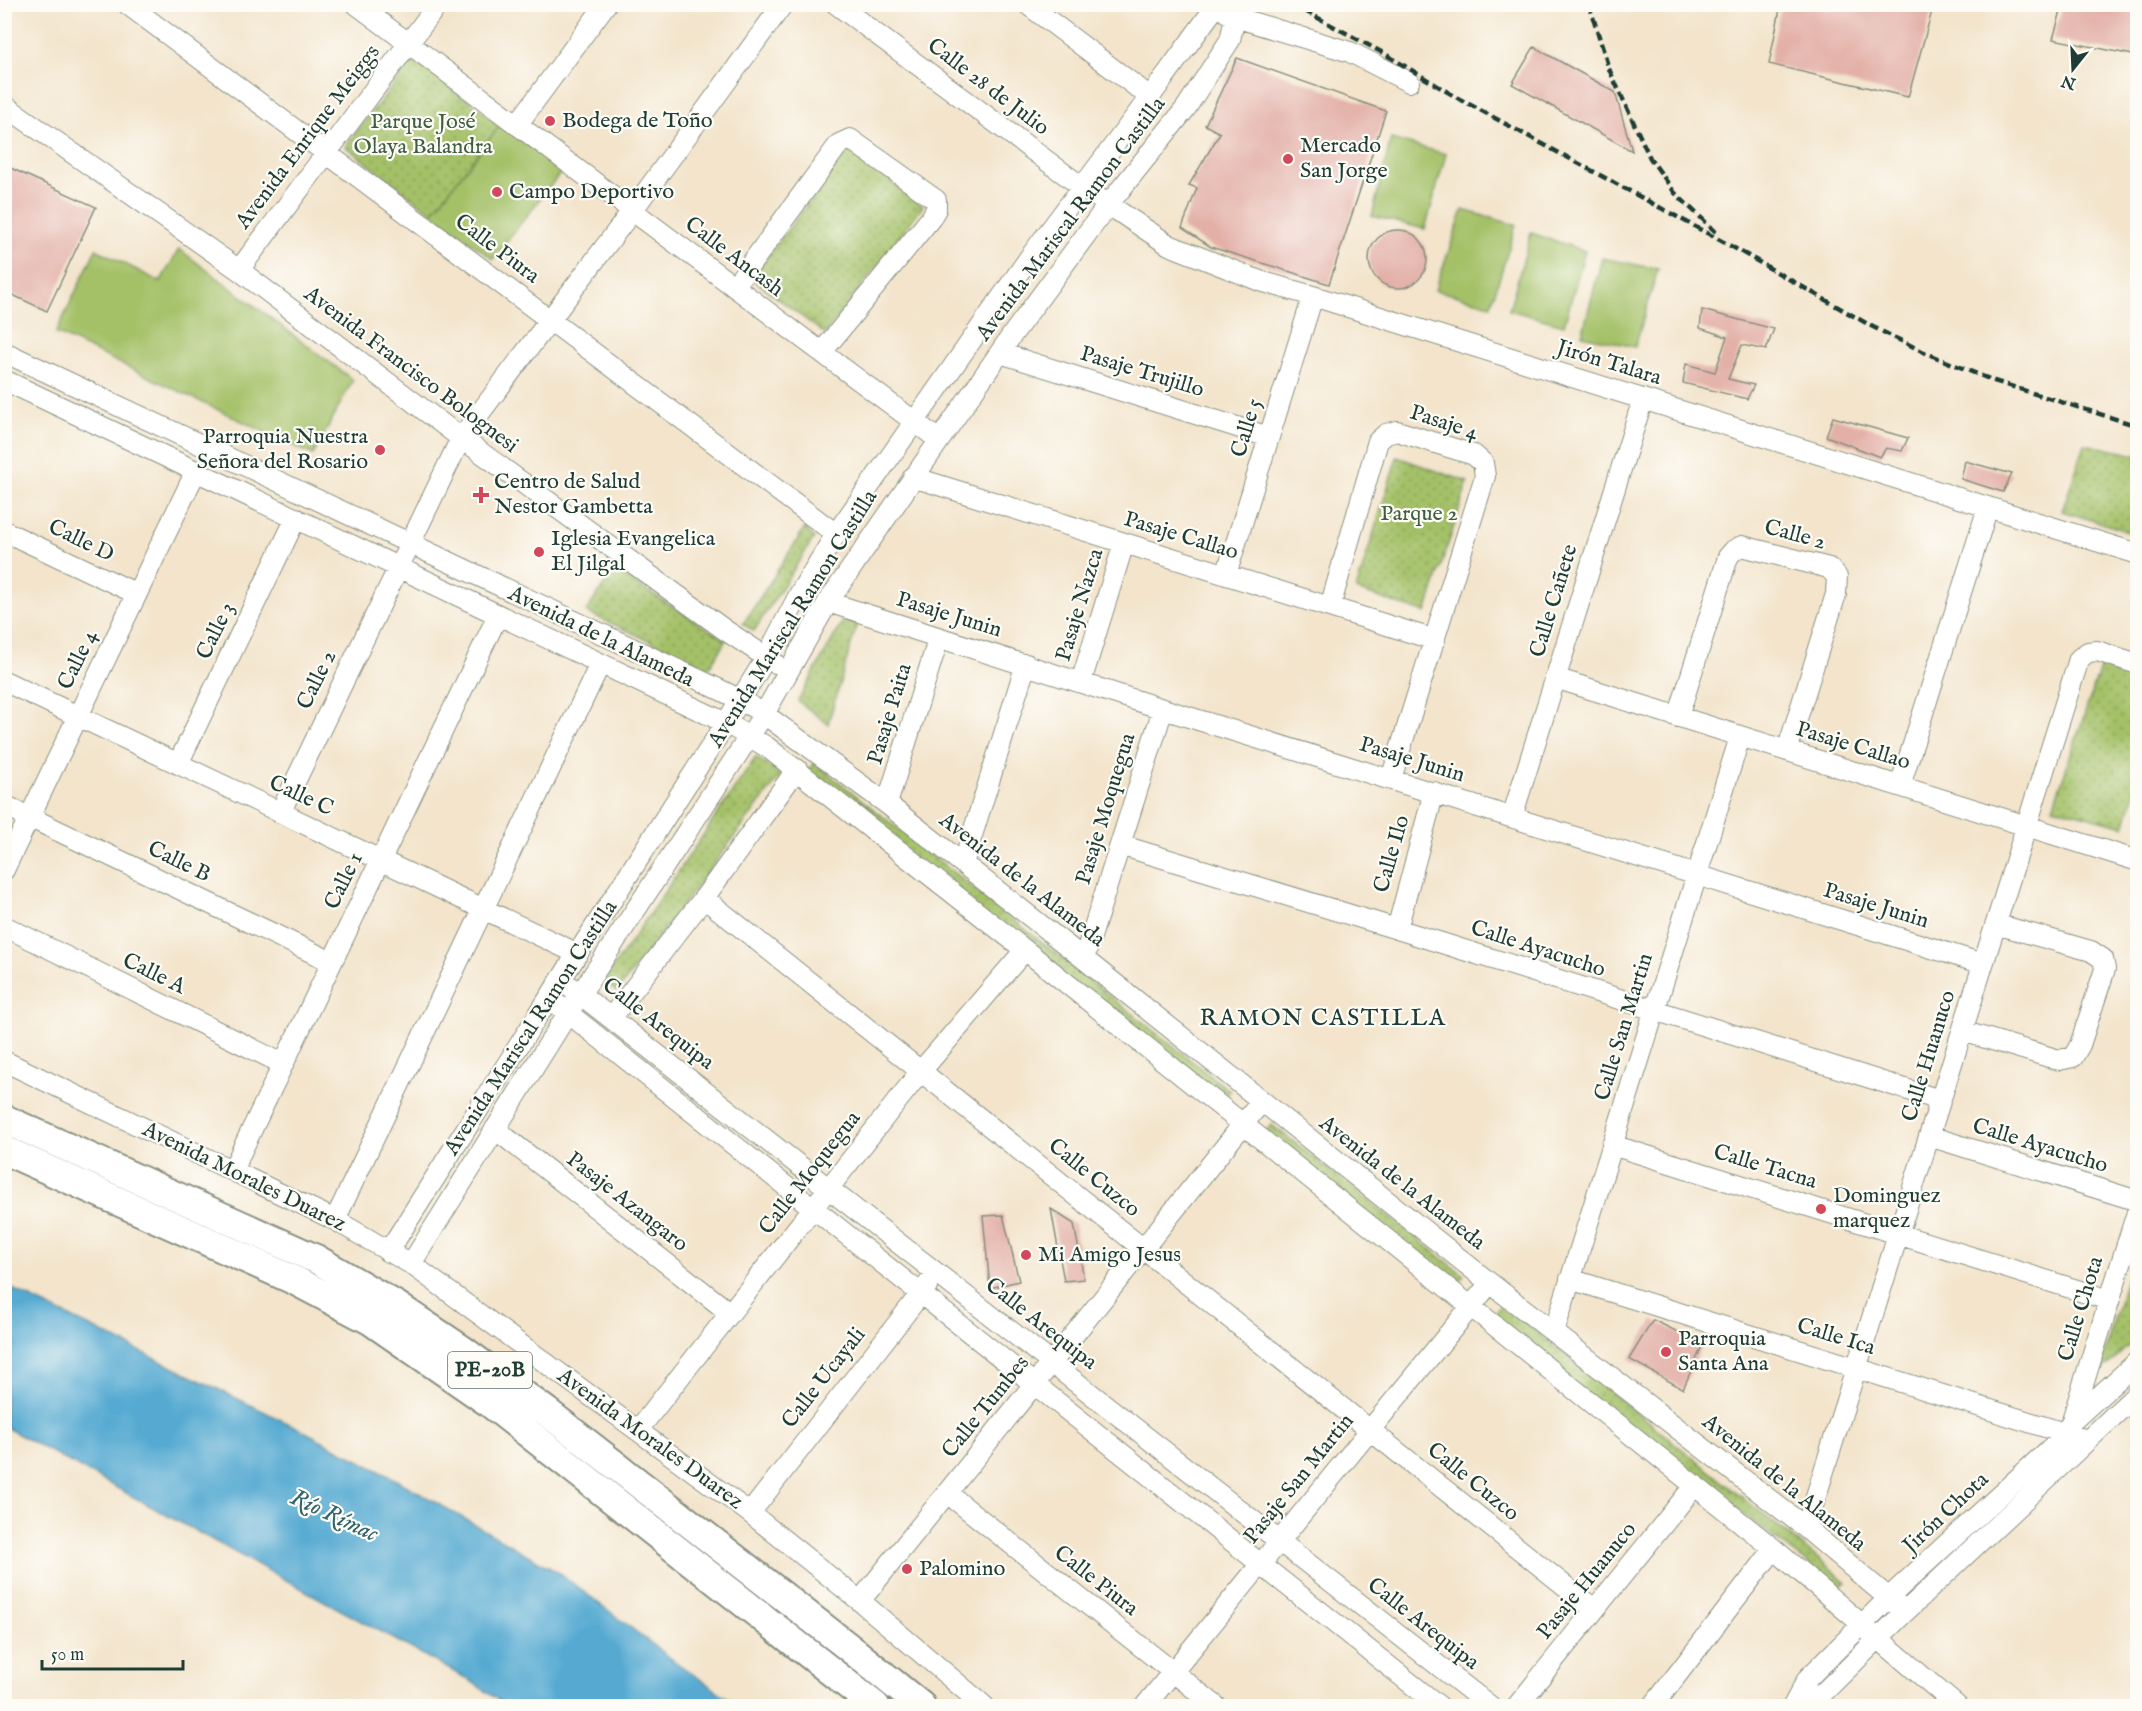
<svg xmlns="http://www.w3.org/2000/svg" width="2142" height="1711" viewBox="0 0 2142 1711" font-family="'IM FELL English',serif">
<defs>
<pattern id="grass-dots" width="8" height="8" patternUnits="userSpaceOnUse" patternTransform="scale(1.5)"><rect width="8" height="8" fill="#a4c168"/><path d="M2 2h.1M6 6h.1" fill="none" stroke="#859e56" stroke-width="1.8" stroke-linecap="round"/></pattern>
</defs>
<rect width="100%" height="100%" fill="#fdfcf7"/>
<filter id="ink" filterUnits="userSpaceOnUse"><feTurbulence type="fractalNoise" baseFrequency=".0167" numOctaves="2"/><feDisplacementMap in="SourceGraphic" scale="12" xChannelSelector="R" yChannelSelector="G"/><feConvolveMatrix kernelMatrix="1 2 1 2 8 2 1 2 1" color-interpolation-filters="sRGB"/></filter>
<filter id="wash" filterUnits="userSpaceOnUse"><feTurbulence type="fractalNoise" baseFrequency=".008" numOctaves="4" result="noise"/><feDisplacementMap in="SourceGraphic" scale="24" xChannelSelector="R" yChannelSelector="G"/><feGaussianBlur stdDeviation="1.35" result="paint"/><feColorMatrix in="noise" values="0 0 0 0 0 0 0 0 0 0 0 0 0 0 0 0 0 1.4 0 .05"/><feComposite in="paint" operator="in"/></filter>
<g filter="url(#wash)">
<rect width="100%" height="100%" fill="#f3e4cb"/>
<!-- grass -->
<path fill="url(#grass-dots)" stroke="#627f4e" stroke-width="1.5" d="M413 60 501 124 432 213 345 146Z
M849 150 923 206 825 334 751 278Z
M2085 444 2137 455V534L2062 511Z
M1397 457 1468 482 1426 613 1356 590Z
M805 528 814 538 754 631 743 624Z
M614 570 726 640 709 668 586 612Z
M844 619 857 625 828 724 798 701Z
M2102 663 2137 674V787L2124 826 2053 807Z
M756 757 781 775 617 992 604 981Z
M815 763 1230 1091 1220 1103 805 773Z
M1272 1125 1464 1275 1454 1288 1260 1136Z
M2137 1242V1338L2098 1374Z
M1502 1304 1847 1582 1839 1588 1489 1318Z"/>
<!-- garden -->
<path fill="#a4c168" stroke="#627f4e" stroke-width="1.5" d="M501 124 562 171 493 259 432 213Z
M1391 139 1446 154 1425 229 1372 216Z
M1463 210 1516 225 1491 305 1435 290Z
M1531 233 1585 251 1564 325 1509 310Z
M96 249 160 282 179 249 353 380 313 455 56 333Z
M1602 258 1658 269 1635 347 1582 335Z"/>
<!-- water -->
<path fill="#57aad2" stroke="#3b7483" stroke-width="1.5" d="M4 1285 300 1429 404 1484 559 1573 677 1663 739 1706H507L469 1680 5 1427Z"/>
<g id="blocks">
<!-- building -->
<path fill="#e3b0a7" d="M1781 4H1934L1908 97 1769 64Z
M2063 4H2138V56L2053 39Z
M1534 47 1615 92 1632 151 1512 84Z
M1237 58 1386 111 1329 284 1211 247 1182 228 1197 188 1189 185 1220 133 1205 125Z
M4 165 96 207 47 311 4 291Z
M1369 259a29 29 0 1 1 58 0a29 29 0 1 1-58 0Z
M1702 310 1774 329 1766 350 1742 345 1728 379 1754 385 1747 399 1683 383 1686 364 1715 372 1727 337 1700 328Z
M1833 417 1908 438 1902 451 1886 448 1880 457 1826 436Z
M1965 461 2012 474 2003 492 1961 479Z
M1051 1209 1074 1224 1084 1279 1064 1281Z
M1003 1215 1019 1281 990 1288 983 1216Z
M1653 1320 1703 1344 1683 1389 1629 1359Z"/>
</g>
</g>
<g filter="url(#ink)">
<use href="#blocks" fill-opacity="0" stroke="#899080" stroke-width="1.5"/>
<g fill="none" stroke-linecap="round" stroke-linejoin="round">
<!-- minor casing -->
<g stroke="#899080" stroke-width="22">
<path id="minor" d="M127 4 836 534
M356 4 939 440
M836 4 1082 187 1169 245 1260 281 1313 296 2138 554
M1027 4 1150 97
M1226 12 1235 17 1350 52 1409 82
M4 105 239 270 461 438 725 630 775 663
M517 125 606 4
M239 270 438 4
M734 287 839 144 850 139 936 200V209L931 218 822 352
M4 352 710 685 741 700 764 714 887 804 1084 959 1490 1283 1806 1528 1905 1612
M1000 353 1269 437
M4 380 726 723 767 747 1025 950 1774 1549 1957 1706
M913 477 1435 640
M4 531 137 594
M1226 575 1313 296
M828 602 1163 709 1983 964
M1330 607 1378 441 1386 434 1397 431 1474 455 1483 463 1485 476 1391 779
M1555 678 2138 861
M4 681 578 954
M1081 682 1124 543
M1678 717 1728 557 1734 550 1742 546 1829 568 1837 577 1836 594 1787 751
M178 764 296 518
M1900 786 1988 507
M887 804 939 637
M4 805 332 962
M280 813 461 438 632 211 783 4
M1512 817 1643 399
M1120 845 1397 929 1940 1100
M963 864 1026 664
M4 870 196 471
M704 898 1594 1609
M4 926 283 1064
M1397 929 1434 792
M1084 959 1163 709
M571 987 1490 1706
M558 1005 1439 1706
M611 1018 704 898 797 769
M1962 1031 2059 1060 2073 1057 2080 1045 2105 969 2103 959 2091 951 1996 924
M4 1061 335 1220 411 1264 750 1513 860 1601 984 1706
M495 1129 730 1313
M1929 1136 2138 1201
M1612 1145 2109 1300
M233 1169 498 615
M335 1220 600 664
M388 1252 549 998 726 723 766 658 801 591 836 534 1029 258 1150 97 1216 6
M411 1264 568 1013 764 714 828 602 1012 335 1108 205 1186 108 1230 40 1235 17
M1570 1279 2087 1440
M1554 1332 1740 737
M2072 1420 2138 1209
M638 1430 921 1071 1025 950
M947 1493 1216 1706
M750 1513 929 1283
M1806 1528 2079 659 2088 652 2097 651 2138 664
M860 1601 1261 1102
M1145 1706 1490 1283
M1517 1706 1695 1485
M1653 1706 1774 1549
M1793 1706 1808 1678 1899 1588 2066 1434 2071 1422 2138 1361
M1799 1706 1823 1693 1905 1612 2138 1393"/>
</g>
<!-- highway casing -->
<g stroke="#899080" stroke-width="32">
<path id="highway" d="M4 1119 316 1259 397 1306 461 1349 547 1412 856 1653 921 1706
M4 1150 296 1281 370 1320 490 1403 875 1706"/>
</g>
<!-- minor -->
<use href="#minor" stroke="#fff" stroke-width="20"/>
<!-- highway -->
<use href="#highway" stroke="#fff" stroke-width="28"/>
<!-- rail -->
<path stroke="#1f3d34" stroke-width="4.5" stroke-dasharray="9 4.5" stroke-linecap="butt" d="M1292 4 1385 54 1456 97 1729 245 1873 327 1926 353 1994 381 2138 426
M1589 4 1609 69 1650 158 1675 193 1717 233"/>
</g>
</g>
<!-- markers -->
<g fill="#d1495b" stroke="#fdfcf7" stroke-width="2">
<circle cx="550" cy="121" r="6"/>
<circle cx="1288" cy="159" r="6"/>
<circle cx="497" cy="192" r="6"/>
<circle cx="380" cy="450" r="6"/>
<path d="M478 486h6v6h6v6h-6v6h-6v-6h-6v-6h6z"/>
<circle cx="539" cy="552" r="6"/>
<circle cx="1821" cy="1209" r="6"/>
<circle cx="1026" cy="1255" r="6"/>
<circle cx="1666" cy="1352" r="6"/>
<circle cx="907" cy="1569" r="6"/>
</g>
<g text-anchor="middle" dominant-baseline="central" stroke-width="4.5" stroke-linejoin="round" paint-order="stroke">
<!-- shield labels -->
<rect fill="#fdfcf7" stroke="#62766e" stroke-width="1.5" x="448" y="1352" width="84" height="36" rx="4.5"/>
<g font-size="21" font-weight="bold" fill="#1f3d34">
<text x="490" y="1370">PE-20B</text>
</g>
<!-- street labels -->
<g font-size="22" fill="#1f3d34" stroke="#fdfcf7">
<text transform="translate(988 87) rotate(37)">Calle 28 de Julio</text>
<text transform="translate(308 137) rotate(-53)">Avenida Enrique Meiggs</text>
<text transform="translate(1071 219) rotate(-53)">Avenida Mariscal Ramon Castilla</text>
<text transform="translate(497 249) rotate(37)">Calle Piura</text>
<text transform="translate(734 257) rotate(37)">Calle Ancash</text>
<text transform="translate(1609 363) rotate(17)">Jirón Talara</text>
<text transform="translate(411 370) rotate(37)">Avenida Francisco Bolognesi</text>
<text transform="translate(1142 372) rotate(17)">Pasaje Trujillo</text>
<text transform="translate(1444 423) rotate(18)">Pasaje 4</text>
<text transform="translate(1247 428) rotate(-73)">Calle 5</text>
<text transform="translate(1795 535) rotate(15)">Calle 2</text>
<text transform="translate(1181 536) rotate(17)">Pasaje Callao</text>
<text transform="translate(81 541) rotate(26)">Calle D</text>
<text transform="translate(1554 601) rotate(-73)">Calle Cañete</text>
<text transform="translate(1080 605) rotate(-73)">Pasaje Nazca</text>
<text transform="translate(949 615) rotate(17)">Pasaje Junin</text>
<text transform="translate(793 619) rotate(-58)">Avenida Mariscal Ramon Castilla</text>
<text transform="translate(216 631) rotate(-64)">Calle 3</text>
<text transform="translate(601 637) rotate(26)">Avenida de la Alameda</text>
<text transform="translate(78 660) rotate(-64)">Calle 4</text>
<text transform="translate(317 680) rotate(-64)">Calle 2</text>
<text transform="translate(890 714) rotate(-73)">Pasaje Paita</text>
<text transform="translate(1853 746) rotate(17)">Pasaje Callao</text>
<text transform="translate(1412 760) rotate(17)">Pasaje Junin</text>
<text transform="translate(301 796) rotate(25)">Calle C</text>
<text transform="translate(1106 809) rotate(-73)">Pasaje Moquegua</text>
<text transform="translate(1392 854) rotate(-74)">Calle Ilo</text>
<text transform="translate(179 862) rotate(26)">Calle B</text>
<text transform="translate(1022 880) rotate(38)">Avenida de la Alameda</text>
<text transform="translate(344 881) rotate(-64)">Calle 1</text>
<text transform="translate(1876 906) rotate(17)">Pasaje Junin</text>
<text transform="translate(1538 949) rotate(18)">Calle Ayacucho</text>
<text transform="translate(154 974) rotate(26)">Calle A</text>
<text transform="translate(658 1024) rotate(38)">Calle Arequipa</text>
<text transform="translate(1624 1027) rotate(-73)">Calle San Martin</text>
<text transform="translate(531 1028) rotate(-57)">Avenida Mariscal Ramon Castilla</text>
<text transform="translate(1929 1056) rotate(-73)">Calle Huanuco</text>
<text transform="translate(2040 1146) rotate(17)">Calle Ayacucho</text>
<text transform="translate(1765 1167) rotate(17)">Calle Tacna</text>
<text transform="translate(810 1173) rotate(-52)">Calle Moquegua</text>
<text transform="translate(244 1177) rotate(26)">Avenida Morales Duarez</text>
<text transform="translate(1094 1178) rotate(39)">Calle Cuzco</text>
<text transform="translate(1402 1183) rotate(38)">Avenida de la Alameda</text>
<text transform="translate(627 1202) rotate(38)">Pasaje Azangaro</text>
<text transform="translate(2081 1309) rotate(-73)">Calle Chota</text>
<text transform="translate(1041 1324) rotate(38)">Calle Arequipa</text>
<text transform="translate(1836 1337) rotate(17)">Calle Ica</text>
<text transform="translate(824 1378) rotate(-52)">Calle Ucayali</text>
<text transform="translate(986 1407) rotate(-51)">Calle Tumbes</text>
<text transform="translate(650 1439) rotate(36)">Avenida Morales Duarez</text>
<text transform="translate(1299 1479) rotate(-51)">Pasaje San Martin</text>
<text transform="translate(1473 1482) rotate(39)">Calle Cuzco</text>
<text transform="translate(1784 1483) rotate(39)">Avenida de la Alameda</text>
<text transform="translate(1946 1513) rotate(-43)">Jirón Chota</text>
<text transform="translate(1096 1581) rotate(38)">Calle Piura</text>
<text transform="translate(1587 1581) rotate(-51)">Pasaje Huanuco</text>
<text transform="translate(1423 1624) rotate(38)">Calle Arequipa</text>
</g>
<!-- poi labels -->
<g font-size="22" fill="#1f3d34" stroke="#fdfcf7" text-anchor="start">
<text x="562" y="121">Bodega de Toño</text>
<text x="1300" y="146">Mercado<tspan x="1300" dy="25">San Jorge</tspan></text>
<text x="509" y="192">Campo Deportivo</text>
<text x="368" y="437" text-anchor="end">Parroquia Nuestra<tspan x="368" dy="25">Señora del Rosario</tspan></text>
<text x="494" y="482">Centro de Salud<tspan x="494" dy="25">Nestor Gambetta</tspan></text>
<text x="551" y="539">Iglesia Evangelica<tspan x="551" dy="25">El Jilgal</tspan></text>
<text x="1833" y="1196">Dominguez<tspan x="1833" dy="25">marquez</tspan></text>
<text x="1038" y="1255">Mi Amigo Jesus</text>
<text x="1678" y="1339">Parroquia<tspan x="1678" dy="25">Santa Ana</tspan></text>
<text x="919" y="1569">Palomino</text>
</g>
<!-- park labels -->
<g font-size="22" fill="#405e41" stroke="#fdfcf7">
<text x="423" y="122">Parque José<tspan x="423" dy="25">Olaya Balandra</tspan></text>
<text x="1419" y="514">Parque 2</text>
</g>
<!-- neighbourhood labels -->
<g font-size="24" letter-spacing="1.5" fill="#1f3d34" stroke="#fdfcf7">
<text x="1323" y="1018">RAMON CASTILLA</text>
</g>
<!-- water labels -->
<g font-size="24" font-style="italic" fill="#33636b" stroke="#fdfcf7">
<text transform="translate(334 1516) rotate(25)">Río Rímac</text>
</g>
</g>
<!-- margin -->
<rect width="2142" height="1711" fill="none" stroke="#fdfcf7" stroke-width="24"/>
<!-- north arrow -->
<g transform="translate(2073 69) rotate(198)" stroke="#fdfcf7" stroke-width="4.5" paint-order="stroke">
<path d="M0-4.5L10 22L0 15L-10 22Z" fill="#1f3d34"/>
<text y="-9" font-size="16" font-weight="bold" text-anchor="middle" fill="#1f3d34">N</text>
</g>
<!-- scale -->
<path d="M42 1660v9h141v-9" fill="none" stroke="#1f3d34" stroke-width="3"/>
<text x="51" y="1660" font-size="18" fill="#1f3d34" stroke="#fdfcf7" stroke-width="4.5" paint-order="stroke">50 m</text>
</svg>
